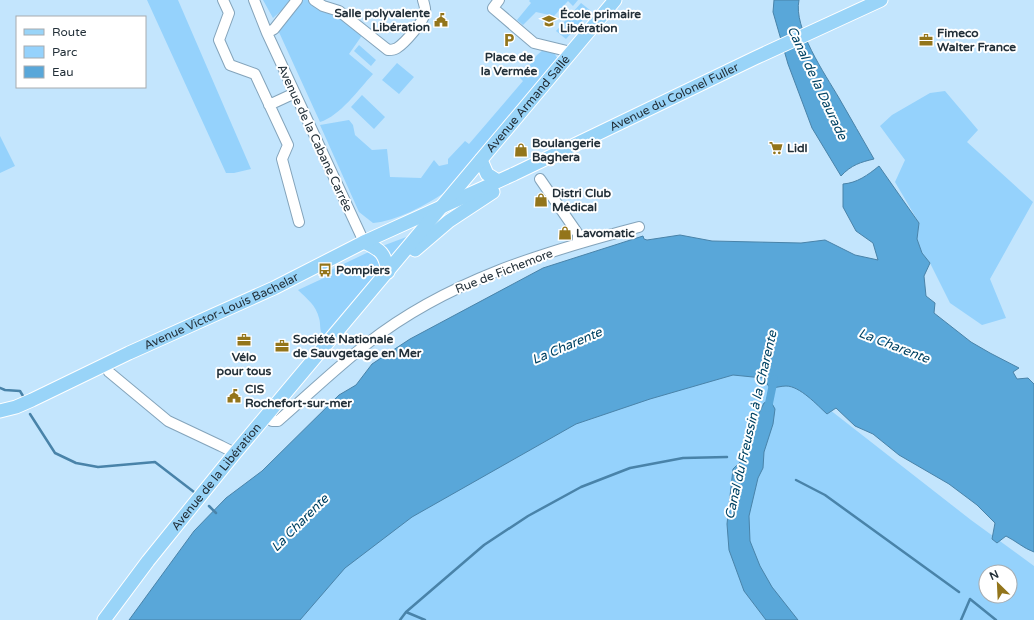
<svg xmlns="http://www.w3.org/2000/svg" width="1034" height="620" viewBox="0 0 1034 620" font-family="'Varela Round',sans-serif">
<rect width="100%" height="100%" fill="#c3e5fd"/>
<!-- green -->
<path fill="#95d2fc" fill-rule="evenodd" d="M147 0H178L251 169 234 173H226Z
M263 0H291L292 1 273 18Z
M302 0H308L325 11 338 13 363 34 349 54 373 74C359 89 340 116 320 122L278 30Z
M530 0H578L573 6 568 1 554 16 536 12 523 25 517 20 531 3 529 1Z
M581 3 591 11 566 39 556 31Z
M359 45 376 60 371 66 354 51Z
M543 50 553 51 559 61 445 192C427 205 396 221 373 223L359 212 320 125 349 120 353 125 355 135 372 150 387 149 390 177 421 178 434 160 439 166 448 164V159L465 141 469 144 523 81 520 78 537 55Z
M397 63 414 77 399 94 382 80Z
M945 91 978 130 967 142 1033 202 990 279 1006 318 982 325 950 303 930 263 922 253 917 239 919 223 895 182 905 160 880 126 892 115 930 93Z
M362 95 385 117 374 129 351 107Z
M0 136 15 166 0 173Z
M409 236 387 264 379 270 323 336C319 330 321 324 319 318 316 305 307 299 298 290L326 277 331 270 377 248Z
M775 367 971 520 1034 566V620H270L564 394ZM986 572H1010V596H986Z"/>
<!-- water -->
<path fill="#59a7d9" stroke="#4983a9" d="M774 0H799C793 28 825 74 839 98 851 118 862 139 874 159 861 162 851 165 841 176L812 128 788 64 773 12Z
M879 166 919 223 917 239 922 253 930 263 924 276 926 296 935 303 934 313 971 342 990 353 1019 368 1013 372 1017 379 1028 378 1034 384V552C1023 548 1016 541 1006 536L997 543 992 539 995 523 977 505 949 484 899 455 873 434 855 426 836 408 827 414C817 405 800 386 786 386 781 386 775 388 770 388L763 378 733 375 650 399 576 424 412 517 345 568 300 620H129L194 531 226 498 262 471 339 395 356 385 372 364 410 339 543 268 643 236 644 239 647 240 680 235 712 241 801 243 825 240 855 255 878 260 873 243 856 231 843 207V184C857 183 868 175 879 166Z
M770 400 775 409 773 424 764 452 763 468 758 478 749 516 750 541 760 566 772 587 798 620H766L744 591 729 550 727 524 733 469 741 461 742 447 764 403Z"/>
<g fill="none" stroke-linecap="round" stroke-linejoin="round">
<!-- stream -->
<path stroke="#4983a9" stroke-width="2.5" d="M0 388 5 390 20 391 23 396
M30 414 55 453 76 463 98 467 155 462 194 492
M796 480 825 495 959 592
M209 506 216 513
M406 612 484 545 528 516 581 487 630 468 683 458 727 457
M400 620 406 612 425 620
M961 620 970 599 996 620"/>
<!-- canal -->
<path stroke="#59a7d9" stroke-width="8" d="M768 408 774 379"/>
<!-- minor casing -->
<g stroke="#84a4bb" stroke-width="12">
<path id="minor" d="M223 0 229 13 219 40 230 65 255 74 288 145 282 159 299 222
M254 0 267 33 364 242
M314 0 323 6 339 11 388 50C392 50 394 50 397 48 405 43 424 21 425 13 426 9 424 4 423 0
M499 0 493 8 534 43 571 52
M267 33 274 29 297 0
M269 105 295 93
M540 179 578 234V243
M105 365 109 372 168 421 221 446 235 453
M267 416 272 421H278C308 395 337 367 368 343 447 281 543 252 639 227"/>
</g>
<!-- major casing -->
<g stroke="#fff" stroke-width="15">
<g id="major">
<path d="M481 160 487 174 498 181"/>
<path d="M364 242C381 250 385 253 388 272"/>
<path d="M415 250 449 221 493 192"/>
<path id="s1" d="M0 411 16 407 32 400 129 353 274 288 364 242 514 174 755 58 881 0"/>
<path id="s2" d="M104 620 148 561 235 453 615 0"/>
</g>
</g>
<!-- minor -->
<use href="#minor" stroke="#fff" stroke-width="10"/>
<!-- major -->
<use href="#major" stroke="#99d4f8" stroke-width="13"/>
</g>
<!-- icons -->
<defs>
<g id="civic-bare" transform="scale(1.08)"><path d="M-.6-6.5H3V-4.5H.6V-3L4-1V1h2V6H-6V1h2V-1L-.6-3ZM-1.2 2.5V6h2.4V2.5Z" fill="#93751b" stroke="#fff" stroke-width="2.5" paint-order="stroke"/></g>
<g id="school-bare" transform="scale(1.08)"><path d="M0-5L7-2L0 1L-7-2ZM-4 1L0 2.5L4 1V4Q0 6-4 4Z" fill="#93751b" stroke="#fff" stroke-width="2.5" paint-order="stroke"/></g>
<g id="parking-bare" transform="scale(1.08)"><path d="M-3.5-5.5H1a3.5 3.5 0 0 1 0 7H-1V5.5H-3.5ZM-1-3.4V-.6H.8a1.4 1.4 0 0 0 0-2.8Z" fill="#93751b" stroke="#fff" stroke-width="2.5" paint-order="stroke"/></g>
<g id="office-bare" transform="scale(1.08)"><path d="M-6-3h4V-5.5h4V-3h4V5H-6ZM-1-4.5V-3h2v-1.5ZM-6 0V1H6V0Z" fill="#93751b" stroke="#fff" stroke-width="2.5" paint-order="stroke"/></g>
<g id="supermarket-bare" transform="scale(1.08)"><path d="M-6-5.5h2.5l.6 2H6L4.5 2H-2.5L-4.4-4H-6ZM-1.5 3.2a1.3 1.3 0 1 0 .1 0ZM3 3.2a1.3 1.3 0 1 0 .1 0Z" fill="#93751b" stroke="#fff" stroke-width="2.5" paint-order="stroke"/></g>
<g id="shop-bare" transform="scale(1.08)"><path d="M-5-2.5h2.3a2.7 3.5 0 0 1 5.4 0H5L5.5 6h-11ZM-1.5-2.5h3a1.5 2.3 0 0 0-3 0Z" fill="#93751b" stroke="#fff" stroke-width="2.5" paint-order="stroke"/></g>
<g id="bus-bare" transform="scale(1.08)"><path d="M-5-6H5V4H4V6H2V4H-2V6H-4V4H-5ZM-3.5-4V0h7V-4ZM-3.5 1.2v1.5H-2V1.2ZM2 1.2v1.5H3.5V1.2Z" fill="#93751b" stroke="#fff" stroke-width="2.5" paint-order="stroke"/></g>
</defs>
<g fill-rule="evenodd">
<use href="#civic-bare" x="441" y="20"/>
<use href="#school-bare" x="549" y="21"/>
<use href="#parking-bare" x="509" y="40"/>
<use href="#office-bare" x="926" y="40"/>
<use href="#supermarket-bare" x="776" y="148"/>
<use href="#shop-bare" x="521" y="150"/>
<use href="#shop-bare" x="541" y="200"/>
<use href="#shop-bare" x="565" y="233"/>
<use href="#bus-bare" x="325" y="270"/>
<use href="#office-bare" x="244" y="340"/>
<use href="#office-bare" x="282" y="346"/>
<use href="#civic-bare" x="234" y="396"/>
</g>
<g text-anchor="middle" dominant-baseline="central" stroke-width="4" stroke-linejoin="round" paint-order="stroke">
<!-- poi labels -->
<g font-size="12" font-weight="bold" fill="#233039" stroke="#fff" text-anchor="start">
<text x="430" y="13" text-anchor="end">Salle polyvalente<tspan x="430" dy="14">Libération</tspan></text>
<text x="560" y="14">École primaire<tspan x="560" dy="14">Libération</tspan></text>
<text x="937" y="33">Fimeco<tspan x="937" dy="14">Walter France</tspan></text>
<text x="509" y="57" text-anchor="middle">Place de<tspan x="509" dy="14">la Vermée</tspan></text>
<text x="532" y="143">Boulangerie<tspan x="532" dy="14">Baghera</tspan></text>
<text x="787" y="148">Lidl</text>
<text x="552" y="193">Distri Club<tspan x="552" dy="14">Médical</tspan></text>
<text x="576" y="233">Lavomatic</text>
<text x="336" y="270">Pompiers</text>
<text x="293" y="339">Société Nationale<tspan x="293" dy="14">de Sauvgetage en Mer</tspan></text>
<text x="244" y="357" text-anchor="middle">Vélo<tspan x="244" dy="14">pour tous</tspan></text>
<text x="245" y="389">CIS<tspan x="245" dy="14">Rochefort-sur-mer</tspan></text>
</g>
<!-- street labels -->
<g font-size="12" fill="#233039" stroke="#fff">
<text stroke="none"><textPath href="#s1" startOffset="744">Avenue du Colonel Fuller</textPath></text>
<text stroke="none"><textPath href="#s2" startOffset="668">Avenue Armand Sallé</textPath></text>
<text transform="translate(315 138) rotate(65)">Avenue de la Cabane Carrée</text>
<text transform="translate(504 271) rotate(-21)">Rue de Fichemore</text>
<text stroke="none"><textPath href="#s1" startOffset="243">Avenue Victor-Louis Bachelar</textPath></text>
<text stroke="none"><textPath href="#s2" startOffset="182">Avenue de la Libération</textPath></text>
</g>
<!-- water labels -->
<g font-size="13" font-style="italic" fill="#004364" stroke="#fff">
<text transform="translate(817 83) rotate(65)">Canal de la Daurade</text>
<text transform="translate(567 346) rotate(-23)">La Charente</text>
<text transform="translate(894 346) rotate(21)">La Charente</text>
<text transform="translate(751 425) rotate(-77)">Canal du Freussin à la Charente</text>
<text transform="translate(300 523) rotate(-45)">La Charente</text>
</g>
</g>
<!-- legend -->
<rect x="16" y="16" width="130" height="72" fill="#ffffff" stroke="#a7acb0"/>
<rect x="24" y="29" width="20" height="6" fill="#99d4f8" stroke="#a7acb0"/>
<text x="52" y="36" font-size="12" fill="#233039">Route</text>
<rect x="24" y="46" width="20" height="12" fill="#95d2fc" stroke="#a7acb0"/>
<text x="52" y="56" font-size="12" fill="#233039">Parc</text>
<rect x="24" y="66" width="20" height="12" fill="#59a7d9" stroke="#a7acb0"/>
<text x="52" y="76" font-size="12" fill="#233039">Eau</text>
<!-- north arrow -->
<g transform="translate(998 584) rotate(336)"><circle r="19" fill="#ffffff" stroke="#a7acb0"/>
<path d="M0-3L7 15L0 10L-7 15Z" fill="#93751b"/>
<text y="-6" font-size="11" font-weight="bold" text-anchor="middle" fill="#233039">N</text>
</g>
</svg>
